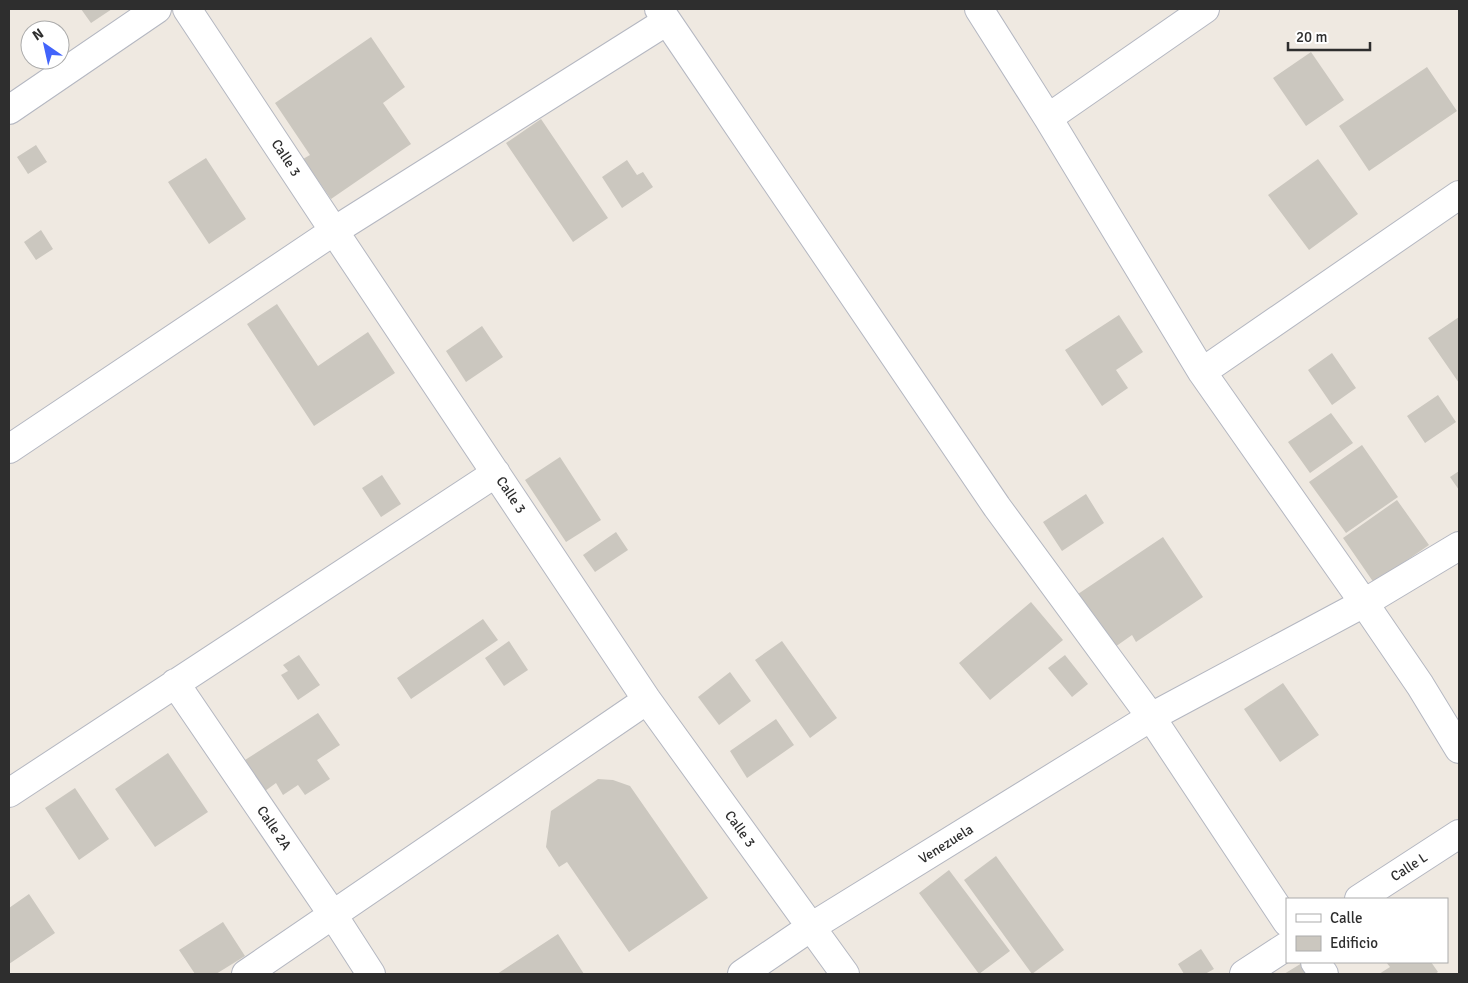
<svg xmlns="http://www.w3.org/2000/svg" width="1468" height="983" viewBox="0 0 1468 983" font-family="Signika,sans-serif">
<rect width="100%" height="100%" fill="#efe9e1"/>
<!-- building -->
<path fill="#cbc7bf" d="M81 9H112L91 23Z
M371 37 405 87 383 103 411 144 331 199 303 159 310 155 275 103Z
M1311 52 1344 100 1306 126 1273 78Z
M1427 67 1457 111 1369 171 1339 126Z
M541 119 608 218 573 242 506 143Z
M36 145 47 162 28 174 17 157Z
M206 158 246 219 209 244 168 182Z
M1318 159 1358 214 1309 250 1268 195Z
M627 160 637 175 643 172 653 187 622 208 602 177Z
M41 230 53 249 36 260 24 242Z
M277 304 318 366 368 332 395 373 314 426 247 324Z
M1119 315 1143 352 1116 370 1128 388 1102 406 1065 350Z
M1459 317V383L1428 338Z
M482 326 503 357 466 382 446 351Z
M1332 353 1356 388 1332 405 1308 370Z
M1438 395 1456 422 1425 443 1407 416Z
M1331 413 1353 443 1310 473 1288 442Z
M1362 445 1398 497 1346 533 1309 482Z
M560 457 601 520 566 542 525 480Z
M1459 471V490L1450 477Z
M382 475 401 504 381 517 362 488Z
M1086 494 1104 523 1062 551 1043 522Z
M1397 500 1429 545 1374 583 1343 538Z
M616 532 628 550 595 572 583 555Z
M1163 537 1203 597 1136 642 1132 635 1115 647 1075 596Z
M1031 602 1063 640 990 700 959 663Z
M483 619 498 640 411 699 397 678Z
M509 641 528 670 504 686 485 658Z
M782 641 837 718 810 738 755 660Z
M299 655 320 685 298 700 281 675 288 671 283 665Z
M1065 655 1088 684 1072 697 1048 668Z
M730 672 751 701 719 725 698 697Z
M1283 683 1319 735 1280 762 1244 709Z
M318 713 340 745 317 760 330 779 305 795 298 785 283 795 276 783 265 791 245 760Z
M776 719 794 745 747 778 730 751Z
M168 753 208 812 155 847 115 789Z
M598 779 613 780 630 786 708 898 629 952 567 862 559 867 546 847 551 811Z
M75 788 109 839 79 860 45 808Z
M996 856 1064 950 1032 974 964 880Z
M949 870 1010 951 979 974 919 893Z
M29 894 55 933 9 964V908Z
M223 922 245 956 216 974H195L179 950Z
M558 934 584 974H497Z
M1201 949 1214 969 1205 974H1184L1178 964Z
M1386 962H1431L1438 972 1435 974H1379L1390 967Z
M1302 963 1309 974H1284Z"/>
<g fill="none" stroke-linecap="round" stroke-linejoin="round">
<!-- street casing -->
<g stroke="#b4b7c1" stroke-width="30">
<path id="street" d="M187 9 334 231 647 700 845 974
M659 9 997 507 1151 717 1287 922
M979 9 1048 118 1202 372 1364 603 1420 685 1459 749
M9 110 157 9
M1048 118 1205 9
M1202 372 1459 195
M9 449 334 231 667 21
M175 683 333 915 371 974
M9 793 496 473
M1359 899 1459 834
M1315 962 1324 974
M246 974 647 700
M742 974 811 927 1151 717 1364 603 1459 546
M1244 974 1287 946"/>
</g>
<!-- street -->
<use href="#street" stroke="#fff" stroke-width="28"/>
</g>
<g text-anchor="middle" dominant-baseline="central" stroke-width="4.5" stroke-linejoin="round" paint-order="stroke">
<!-- street labels -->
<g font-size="14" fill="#2e2e2e" stroke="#fff">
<text transform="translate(286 158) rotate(57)">Calle 3</text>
<text transform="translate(511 495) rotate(56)">Calle 3</text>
<text transform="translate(274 828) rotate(56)">Calle 2A</text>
<text transform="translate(740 829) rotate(54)">Calle 3</text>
<text transform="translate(946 844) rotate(-32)">Venezuela</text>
<text transform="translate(1409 867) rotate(-33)">Calle L</text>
</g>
</g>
<!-- border -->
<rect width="1468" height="983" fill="none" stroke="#2e2e2e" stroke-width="20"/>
<!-- legend -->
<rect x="1286" y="898" width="162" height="65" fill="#ffffff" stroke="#ababab"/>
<rect x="1296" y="914" width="25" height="8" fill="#ffffff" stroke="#ababab"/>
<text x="1330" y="923" font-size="15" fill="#2e2e2e">Calle</text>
<rect x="1296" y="936" width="25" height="15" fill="#cbc7bf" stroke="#ababab"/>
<text x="1330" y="948" font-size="15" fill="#2e2e2e">Edificio</text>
<!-- north arrow -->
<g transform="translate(45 45) rotate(326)"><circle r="24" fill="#ffffff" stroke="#ababab"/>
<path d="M0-4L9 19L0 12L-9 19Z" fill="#4264fb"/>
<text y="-8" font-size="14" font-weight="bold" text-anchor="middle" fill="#2e2e2e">N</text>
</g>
<!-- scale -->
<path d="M1288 42v8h82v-8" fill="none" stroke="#2e2e2e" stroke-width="2.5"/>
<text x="1296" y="42" font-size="15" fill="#2e2e2e" stroke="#ffffff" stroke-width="4" paint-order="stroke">20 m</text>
</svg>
